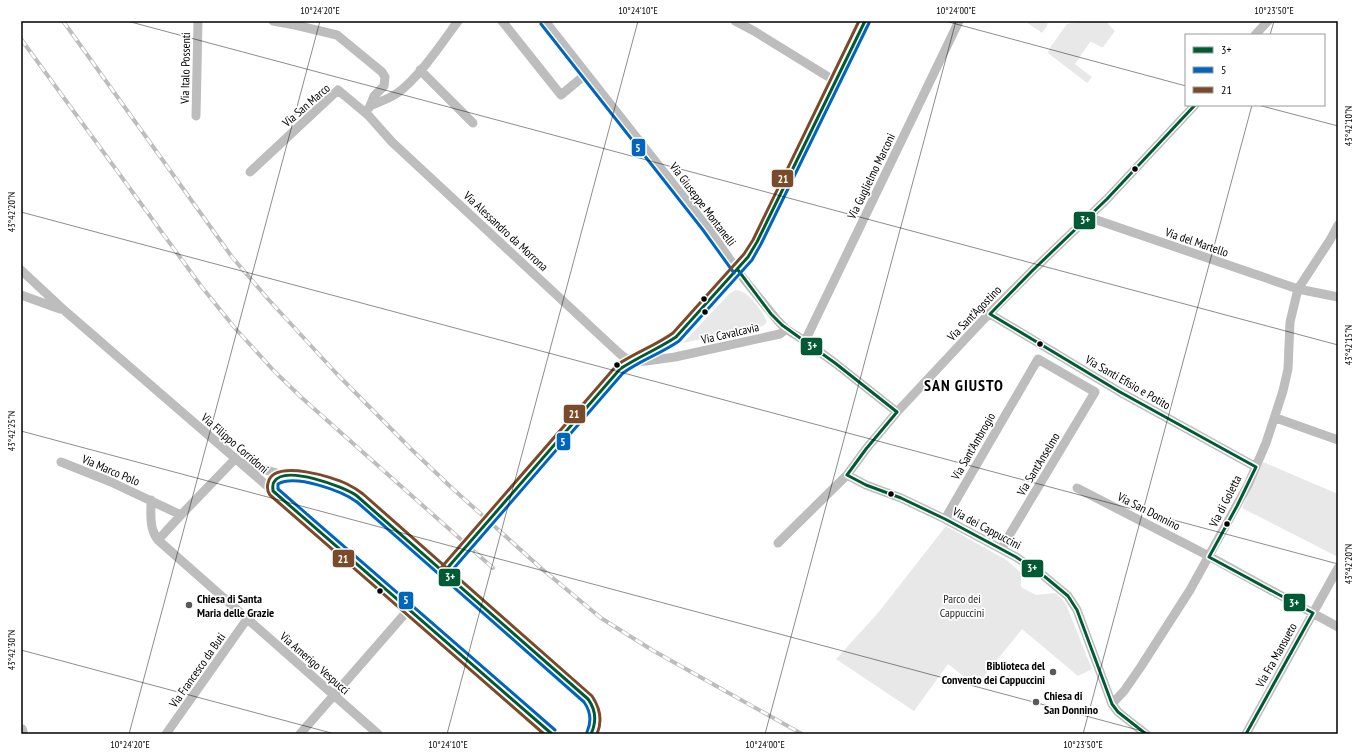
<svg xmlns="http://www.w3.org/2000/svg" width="1359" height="755" viewBox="0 0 1359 755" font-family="'PT Sans Narrow',sans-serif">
<rect width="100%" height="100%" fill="#fff"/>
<!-- green -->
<path fill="#e8e8e8" d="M1025 21H1048L1047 26 1042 33Z
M1082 21H1108V24L1115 31 1103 47H1101L1092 42H1090L1075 64 1092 77 1087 83 1048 53 1049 49 1067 24Z
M736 290C748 290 763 312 767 322L763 326 683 343 730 293Z
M1263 462 1338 494V551L1336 556 1242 508Z
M946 526 1008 561 1021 573V587L1036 595 1055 593 1063 600 1067 607 1092 669 1078 676 1022 629 976 686 948 664 914 711 836 659 878 613Z"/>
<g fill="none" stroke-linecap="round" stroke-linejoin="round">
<!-- minor -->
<path stroke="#bdbdbd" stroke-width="9" d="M273 21 295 25 337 35 382 72 385 77 384 86 374 96 370 106
M502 21 561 95 586 74
M545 21 707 227 743 278 778 321 786 329 805 341 835 363 897 412
M735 21 754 31 835 81
M1255 35 1268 21
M420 70 473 123
M369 108 370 106C379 102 388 99 396 94 418 79 442 43 458 21
M196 116 198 21
M250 172 338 90 368 115 392 142 619 353 630 362 646 361 675 357 780 334 786 329
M1088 217 1298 289 1338 297
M21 270 65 311 317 529 552 734
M21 295 60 309
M990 314 1120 392 1256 467
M805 341 959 21
M1276 418 1338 440
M61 462 111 482 181 515
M242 463 287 476
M847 475 866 485 901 498 945 519 1016 557 1044 576 1068 596 1077 610 1112 704 1118 712 1146 734
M1077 488 1205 554 1338 627
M273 491C273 487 272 483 275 480 285 469 329 482 341 487 349 490 356 495 362 500L588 699C597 710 598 722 591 734
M151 500C151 514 149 529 158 540L378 734
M945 519 1038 359 1095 392 1001 549
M158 540 181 515 235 459
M778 543 847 475 866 449 897 412 983 320 1033 270 1107 199 1195 105
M444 572 620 369 630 362 666 344 676 337 748 257 757 242 865 21
M1112 704 1124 691 1140 668 1190 590 1248 485 1266 443 1283 391 1288 369 1290 322 1298 289 1330 240 1338 225
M166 734 247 619
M300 734 409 609
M1246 734 1338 568"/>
<!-- major -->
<path stroke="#bdbdbd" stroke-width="12" d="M21 730 22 734"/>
<!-- rail casing -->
<g stroke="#bdbdbd" stroke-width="4">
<path id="rail" d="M63 21 232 257 268 299 336 373 411 449 453 489 542 569 601 618 652 650 802 734
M21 39 201 286 234 327 275 372 302 398 493 568"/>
</g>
<!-- rail -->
<use href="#rail" stroke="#fff" stroke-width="2.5" stroke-dasharray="8" stroke-linecap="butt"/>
<!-- bus-1 casing -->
<g stroke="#fff" stroke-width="6">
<path id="bus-1" d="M1195 105 1107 199 1033 270 990 314 1120 392 1256 467 1237 506 1209 557 1313 613 1246 734
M738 270 771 314 782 325 835 363 897 412
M847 475 866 485 901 498 945 519 1016 557 1044 576 1068 596 1077 610 1112 704 1118 712 1146 734
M847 475 866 449 897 412
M273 491C273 488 272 484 274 482 284 464 345 487 357 496L588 699C596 710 597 721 591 734
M273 491 552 734
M444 572 620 369C638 357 658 349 676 337L748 257 757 242 865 21"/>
</g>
<!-- bus-2 casing -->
<g stroke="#fff" stroke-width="6">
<path id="bus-2" d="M541 24 703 230 734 273
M448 575 623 373C641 360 662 353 679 341L752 260 761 244 869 23
M555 730 278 489V484C296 474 342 491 357 502L584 702C591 712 592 721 587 732"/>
</g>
<!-- bus-3 casing -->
<g stroke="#fff" stroke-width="6">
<path id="bus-3" d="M440 569 617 365C634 353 655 346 673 333L744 254 753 240 859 21
M544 734 270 495C267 491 267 485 269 480 278 460 333 477 347 484 353 487 358 490 363 494L592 696C600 708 603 720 597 734"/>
</g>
<!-- bus-1 -->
<use href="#bus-1" stroke="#005b35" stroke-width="3"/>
<!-- bus-2 -->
<use href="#bus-2" stroke="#0065bd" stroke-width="3"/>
<!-- bus-3 -->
<use href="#bus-3" stroke="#7a4b2a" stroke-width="3"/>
</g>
<!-- ticks -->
<path fill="none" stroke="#000" stroke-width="1" stroke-opacity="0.45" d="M127 21 1338 345M945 21 1186 86M1270 35 1274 21M1258 105 1338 126M21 212 1338 564M21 431 1153 734M21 650 335 734M129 734 320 21M447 734 638 21M765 734 956 21M1083 734 1252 105"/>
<!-- markers -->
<g fill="#000" stroke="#fff" stroke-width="1.5">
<circle cx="1135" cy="169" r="3.5"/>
<circle cx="704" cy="299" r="3.5"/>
<circle cx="705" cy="312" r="3.5"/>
<circle cx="1040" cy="344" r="3.5"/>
<circle cx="617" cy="365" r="3.5"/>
<circle cx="891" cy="494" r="3.5"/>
<circle cx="1227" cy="524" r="3.5"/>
<circle cx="380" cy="591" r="3.5"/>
</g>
<g fill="#595959" stroke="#fff" stroke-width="1.5">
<circle cx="189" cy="605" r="4"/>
<circle cx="1053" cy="672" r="4"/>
<circle cx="1036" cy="702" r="4"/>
</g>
<g text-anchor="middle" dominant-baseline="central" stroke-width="3.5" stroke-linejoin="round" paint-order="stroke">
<!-- street labels -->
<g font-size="12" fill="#000" stroke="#fff">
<text transform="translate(185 68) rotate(-89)">Via Italo Possenti</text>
<text transform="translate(306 105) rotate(-41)">Via San Marco</text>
<text transform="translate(871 176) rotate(-64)">Via Guglielmo Marconi</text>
<text transform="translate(703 204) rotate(53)">Via Giuseppe Montanelli</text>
<text transform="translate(506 231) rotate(43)">Via Alessandro da Morrona</text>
<text transform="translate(1197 242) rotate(19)">Via del Martello</text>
<text transform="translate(974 313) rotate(-46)">Via Sant'Agostino</text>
<text transform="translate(730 333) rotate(-13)">Via Cavalcavia</text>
<text transform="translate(1128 382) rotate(30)">Via Santi Efisio e Potito</text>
<text transform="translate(235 443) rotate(41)">Via Filippo Corridoni</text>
<text transform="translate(973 446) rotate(-60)">Via Sant'Ambrogio</text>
<text transform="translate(1038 464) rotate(-59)">Via Sant'Anselmo</text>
<text transform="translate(111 470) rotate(23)">Via Marco Polo</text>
<text transform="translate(1225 501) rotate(-63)">Via di Goletta</text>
<text transform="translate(1149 511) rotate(27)">Via San Donnino</text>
<text transform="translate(987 528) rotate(28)">Via dei Cappuccini</text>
<text transform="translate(1276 655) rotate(-61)">Via Fra Mansueto</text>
<text transform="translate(315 663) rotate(41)">Via Amerigo Vespucci</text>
<text transform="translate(197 670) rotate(-55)">Via Francesco da Buti</text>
</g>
<!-- poi labels -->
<g font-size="12" font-weight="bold" fill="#000" stroke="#fff" text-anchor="start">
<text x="197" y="598">Chiesa di Santa<tspan x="197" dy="14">Maria delle Grazie</tspan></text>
<text x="1045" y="665" text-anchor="end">Biblioteca del<tspan x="1045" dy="14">Convento dei Cappuccini</tspan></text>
<text x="1044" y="695">Chiesa di<tspan x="1044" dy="14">San Donnino</tspan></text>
</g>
<!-- park labels -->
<g font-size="12" fill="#2c2c2c" stroke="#fff">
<text x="962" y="598">Parco dei<tspan x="962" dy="14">Cappuccini</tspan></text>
</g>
<!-- district labels -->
<g font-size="16" font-weight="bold" letter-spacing="1" fill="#000" stroke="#fff">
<text x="964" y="385">SAN GIUSTO</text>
</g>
</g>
<g stroke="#fff" stroke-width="1.5">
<rect x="631" y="138" width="15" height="19" rx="4" fill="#0065bd"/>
<rect x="771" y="169" width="23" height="19" rx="4" fill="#7a4b2a"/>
<rect x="1073" y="211" width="23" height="19" rx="4" fill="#005b35"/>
<rect x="800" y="337" width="23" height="19" rx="4" fill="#005b35"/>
<rect x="563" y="404" width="23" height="20" rx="4" fill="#7a4b2a"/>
<rect x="556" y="432" width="15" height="19" rx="4" fill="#0065bd"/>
<rect x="332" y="549" width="23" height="19" rx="4" fill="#7a4b2a"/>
<rect x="1021" y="559" width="23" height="19" rx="4" fill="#005b35"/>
<rect x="438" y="568" width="23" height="19" rx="4" fill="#005b35"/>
<rect x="398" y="591" width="16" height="19" rx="4" fill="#0065bd"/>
<rect x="1283" y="593" width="23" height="19" rx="4" fill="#005b35"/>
</g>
<g font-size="11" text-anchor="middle" font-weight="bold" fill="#fff">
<text x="638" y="152">5</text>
<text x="783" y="183">21</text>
<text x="1085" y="224">3+</text>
<text x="812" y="350">3+</text>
<text x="574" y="418">21</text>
<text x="563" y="446">5</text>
<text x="343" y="563">21</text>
<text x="1032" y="572">3+</text>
<text x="450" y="581">3+</text>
<text x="406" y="604">5</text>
<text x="1294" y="607">3+</text>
</g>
<!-- border -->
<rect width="1359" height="755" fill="none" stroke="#ffffff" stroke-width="44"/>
<!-- legend -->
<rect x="1185" y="34" width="140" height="72" fill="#ffffff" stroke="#999999"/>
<rect x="1193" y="47" width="20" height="6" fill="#005b35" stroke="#999999"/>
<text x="1221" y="54" font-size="12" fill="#000000">3+</text>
<rect x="1193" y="67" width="20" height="6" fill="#0065bd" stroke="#999999"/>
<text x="1221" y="74" font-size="12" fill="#000000">5</text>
<rect x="1193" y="87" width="20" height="6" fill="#7a4b2a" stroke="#999999"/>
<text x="1221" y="94" font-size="12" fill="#000000">21</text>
<rect x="22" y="22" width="1315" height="711" fill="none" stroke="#000" stroke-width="1.5"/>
<g font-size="10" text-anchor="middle" fill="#000">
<text x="320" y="14">10°24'20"E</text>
<text x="638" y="14">10°24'10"E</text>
<text x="956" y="14">10°24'00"E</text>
<text x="1274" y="14">10°23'50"E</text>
<text transform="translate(1348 126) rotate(-90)" y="4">43°42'10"N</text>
<text transform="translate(11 212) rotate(-90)" y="4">43°42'20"N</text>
<text transform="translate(1348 345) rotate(-90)" y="4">43°42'15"N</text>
<text transform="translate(11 431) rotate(-90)" y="4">43°42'25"N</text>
<text transform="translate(1348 564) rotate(-90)" y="4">43°42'20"N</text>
<text transform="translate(11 650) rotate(-90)" y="4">43°42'30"N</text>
<text x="130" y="748">10°24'20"E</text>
<text x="448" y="748">10°24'10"E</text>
<text x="765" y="748">10°24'00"E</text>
<text x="1083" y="748">10°23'50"E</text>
</g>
</svg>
